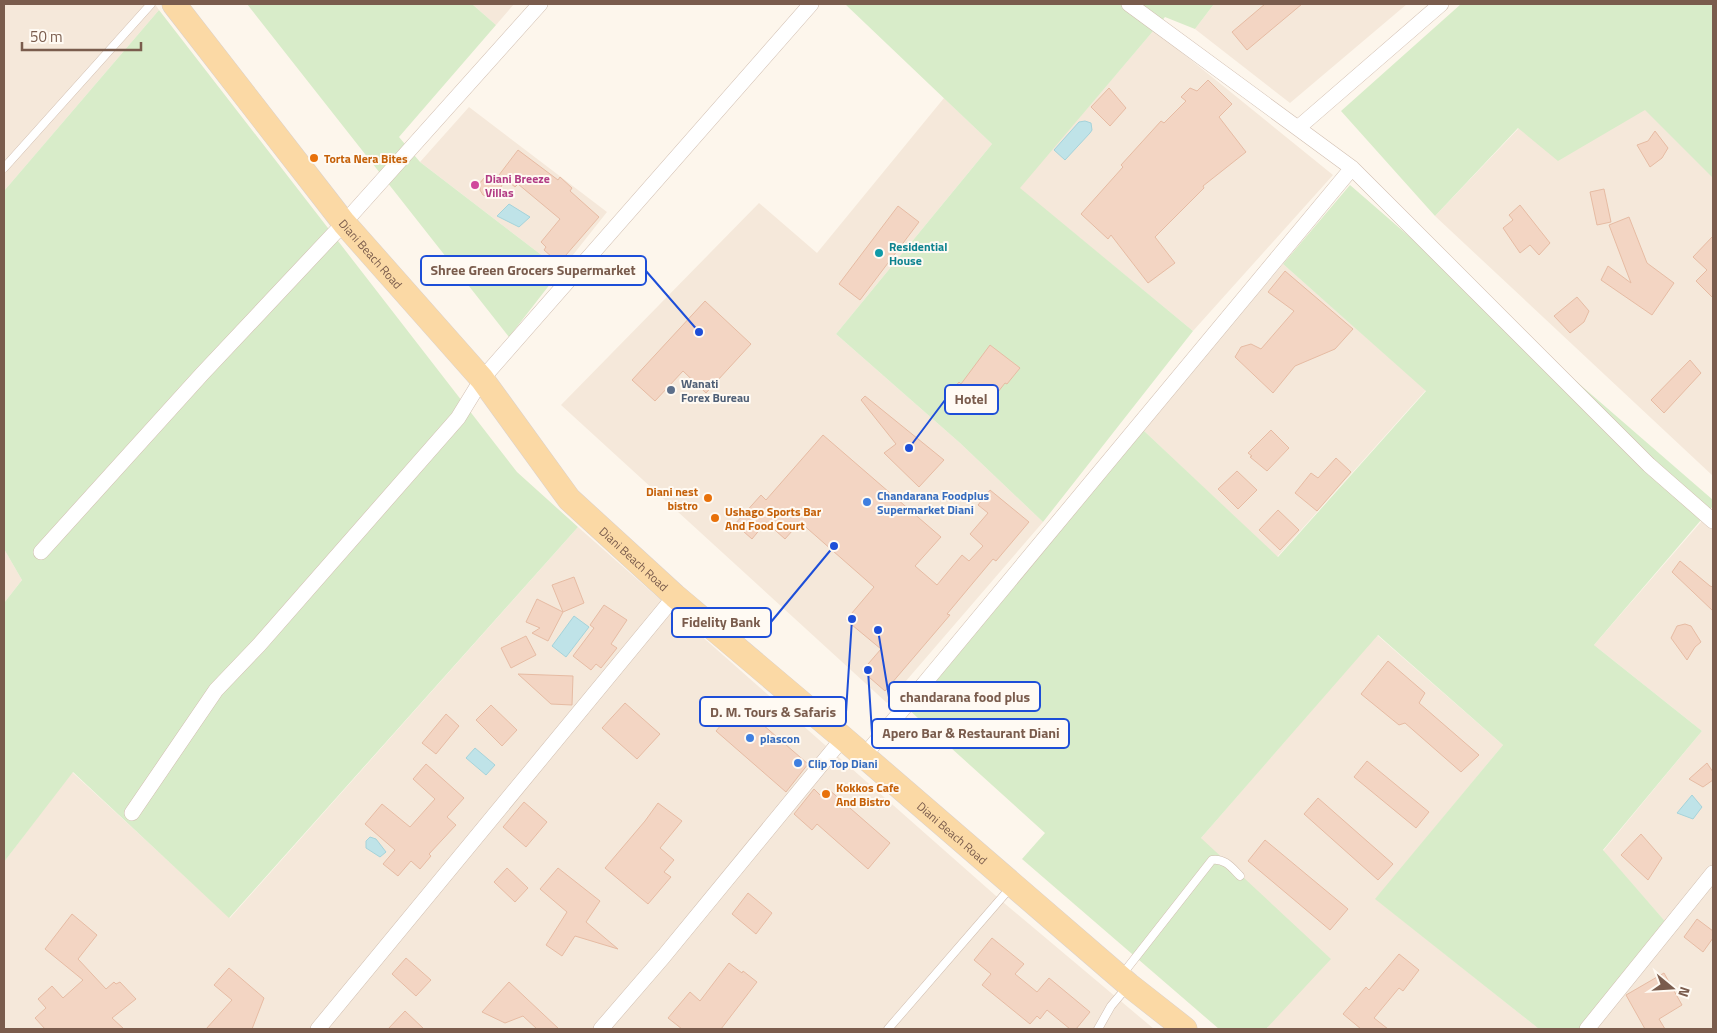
<svg xmlns="http://www.w3.org/2000/svg" width="1717" height="1033" viewBox="0 0 1717 1033" font-family="'Titillium Web',sans-serif">
<rect width="100%" height="100%" fill="#fdf6ec"/>
<!-- residential -->
<path fill="#f5e8da" d="M4 4H155L159 10 4 191Z
M472 4H514L496 25Z
M1214 4H1407L1290 103 1195 29Z
M1713 28V476L1435 216 1519 128Z
M1154 30 1333 175 1193 331 1019 188Z
M944 98 992 144 836 334 960 443 1043 522 887 703 561 405 759 203 817 253Z
M469 107 607 212 561 270 420 162Z
M1283 264 1426 390 1277 557 1142 429Z
M1713 508V1029H1588L1670 927 1603 851 1702 731 1594 645Z
M578 527 1004 903 1154 1029H4V862L72 772 230 918Z
M4 549 22 580 4 603Z
M1377 635 1503 745 1376 899 1539 1029H1270L1267 1027 1201 838Z"/>
<!-- green -->
<path fill="#d8ecc9" d="M247 4H472L496 25 399 137 420 162 561 270 509 337Z
M845 4H1214L1195 29 1165 17 1020 188 1193 331 1043 522 960 443 836 334 992 144Z
M1461 4H1713V178L1645 110 1558 161 1518 128 1435 216 1341 111Z
M159 10 517 472 578 527 229 918 73 772 4 862V603L22 580 4 549V191Z
M1350 185 1713 500V506L1594 645 1702 731 1603 850 1670 927 1588 1029H1539L1375 899 1503 745 1378 635 1201 838 1331 959 1266 1029H1219L1022 859 1045 833 908 709 1142 429 1278 557 1426 391 1283 264Z"/>
<!-- water -->
<path fill="#bfe3e8" stroke="#a5d3da" d="M1085 121 1091 123 1092 130 1090 133 1065 160 1054 150 1079 122Z
M509 204 530 217 519 227 497 216Z
M574 616 589 627 566 657 552 646Z
M475 748 495 765 486 775 466 758Z
M1692 795 1702 807 1693 819 1677 813Z
M370 837 376 839 386 852 380 857 366 848V841Z"/>
<!-- building -->
<path fill="#f3d5c3" stroke="#e6bba3" d="M1265 4H1302L1247 50 1232 32Z
M1208 80 1232 104 1219 117 1246 152 1203 186 1204 188 1155 237 1175 263 1148 283 1111 235 1108 239 1081 214 1123 167 1121 165 1161 121 1164 123 1186 101 1181 97 1190 88 1197 91Z
M1109 88 1126 108 1110 126 1091 107Z
M1655 131 1668 148 1662 158 1650 167 1637 145 1648 141Z
M518 150 558 180 560 177 572 188 570 191 599 217 559 263 544 250 546 247 541 242 560 219 518 184 515 187 505 179 498 193 490 197 483 195 480 190V183L484 178 501 176 499 175Z
M1604 189 1611 222 1597 225 1590 192Z
M1520 205 1550 243 1539 255 1530 245 1520 253 1503 228 1513 220 1509 215Z
M898 206 919 222 860 300 839 284Z
M1629 217 1647 263 1674 283 1652 315 1601 280 1608 266 1631 283 1609 225Z
M1713 236V298L1696 281 1707 270 1693 257Z
M1285 271 1353 329 1335 349 1295 366 1273 393 1235 357 1241 347 1251 344 1261 349 1294 311 1268 292Z
M1577 297 1589 311 1584 322 1570 333 1554 316Z
M705 301 751 344 706 393 683 371 655 401 632 380Z
M990 345 1020 368 1007 384 1005 383 980 415 951 392 959 382 961 384Z
M1690 360 1701 373 1664 413 1651 400Z
M865 396 944 460 919 487 884 453 896 444 861 400Z
M1271 430 1289 448 1267 471 1250 457 1252 456 1248 453Z
M823 435 941 537 915 566 937 585 962 555 969 561 983 546 970 534 988 513 978 505 990 490 1029 522 996 561 993 559 947 614 950 615 885 691 862 671 881 649 846 620 874 587 800 522 785 539 766 522 752 539 735 524 761 495 766 500Z
M1336 458 1351 472 1317 511 1295 493 1311 473 1318 478Z
M1237 471 1257 490 1238 509 1218 489Z
M1278 510 1299 530 1280 550 1259 530Z
M1680 561 1710 586 1713 587V611L1672 572Z
M574 577 584 603 563 612 552 585Z
M537 599 563 612 548 641 532 633 540 628 526 622Z
M604 605 627 620 611 644 617 648 601 668 596 664 591 670 573 656 594 628 590 625Z
M1685 624 1691 626 1701 642 1695 647 1687 660 1671 638 1677 626Z
M526 636 536 655 511 668 501 648Z
M1388 661 1425 693 1419 703 1479 755 1461 772 1405 723 1399 725 1361 694Z
M518 674 573 676 572 705 551 704Z
M625 703 660 734 637 759 602 728Z
M739 704 808 764 786 792 716 731Z
M491 705 517 730 502 746 476 720Z
M446 714 459 726 436 754 422 743Z
M1367 761 1429 812 1416 828 1354 777Z
M1707 763 1713 772V780L1703 787 1689 779Z
M426 764 464 798 447 817 456 825 429 854 431 856 420 869 411 861 398 876 383 864 395 850 365 824 382 804 410 827 435 799 413 779Z
M827 788 890 843 868 869 817 824 812 830 794 814 814 789 820 795Z
M1318 798 1393 864 1378 880 1304 814Z
M524 802 547 822 526 847 503 827Z
M658 803 682 821 660 848 674 860 664 872 671 877 648 904 605 868 645 821Z
M1641 834 1662 858 1648 880 1621 855Z
M1265 840 1348 909 1330 930 1248 861Z
M507 868 528 888 515 902 494 882Z
M558 868 600 901 586 922 618 949 575 936 562 956 546 945 567 912 540 889Z
M748 893 772 913 756 934 732 914Z
M72 914 97 935 78 959 106 989 114 982 116 984 120 982 136 999 112 1018 124 1029H45L35 1018 46 1008 38 999 52 986 63 998 83 980 45 949Z
M1697 919 1713 931V938L1703 952 1684 937Z
M992 938 1024 964 1015 974 1037 992 1049 978 1090 1012 1076 1029H1070L1047 1010 1040 1019 1037 1016 1030 1024 982 985 991 974 974 960Z
M1399 954 1419 970 1403 991 1399 988 1374 1018 1388 1029H1361L1343 1014 1366 987 1369 990Z
M406 958 431 980 416 996 392 974Z
M729 963 742 973 743 971 757 982 721 1029H682L668 1018 690 992 700 1001Z
M229 968 264 998 252 1029H206L232 1000 214 985Z
M1664 973 1682 1005 1659 1019 1665 1029H1645L1626 995Z
M509 982 559 1029H537L523 1016 505 1023 482 1012Z
M405 1011 424 1029H388Z"/>
<g fill="none" stroke-linecap="round" stroke-linejoin="round">
<!-- service casing -->
<g stroke="#d1beb0" stroke-width="9">
<path id="service" d="M4 168 151 4
M1121 976 1212 860C1225 858 1232 868 1240 876
M888 1029 1011 887
M1098 1029 1111 1006 1128 986"/>
</g>
<!-- minor casing -->
<g stroke="#d1beb0" stroke-width="16">
<path id="minor" d="M1129 4 1352 168 1649 465 1713 521
M1299 127 1441 4
M41 552 202 374 344 223 540 4
M864 756 1352 168
M132 813 216 690 259 645 458 418 482 379 811 4
M318 1029 675 596
M601 1029 664 956 843 738
M1587 1029 1713 873"/>
</g>
<!-- primary casing -->
<g stroke="#dad1cd" stroke-width="25">
<g id="primary">
<path id="s1" d="M174 4 344 223 482 379 569 499 675 596 843 738 1129 985 1185 1029"/>
</g>
</g>
<!-- service -->
<use href="#service" stroke="#fff" stroke-width="8"/>
<!-- minor -->
<use href="#minor" stroke="#fff" stroke-width="15"/>
<!-- primary -->
<use href="#primary" stroke="#fbd9a5" stroke-width="24"/>
</g>
<!-- markers -->
<g fill="#e8710a" stroke="#fffaf3" stroke-width="2">
<circle cx="314" cy="158" r="5"/>
<circle cx="708" cy="498" r="5"/>
<circle cx="715" cy="518" r="5"/>
<circle cx="826" cy="794" r="5"/>
</g>
<circle fill="#d1479c" stroke="#fffaf3" stroke-width="2" cx="475" cy="185" r="5"/>
<circle fill="#0f9aa8" stroke="#fffaf3" stroke-width="2" cx="879" cy="253" r="5"/>
<circle fill="#5c6f8a" stroke="#fffaf3" stroke-width="2" cx="671" cy="390" r="5"/>
<g fill="#3f7fe0" stroke="#fffaf3" stroke-width="2">
<circle cx="867" cy="502" r="5"/>
<circle cx="750" cy="738" r="5"/>
<circle cx="798" cy="763" r="5"/>
</g>
<g text-anchor="middle" dominant-baseline="central" stroke-width="4" stroke-linejoin="round" paint-order="stroke">
<!-- food labels -->
<g font-size="12" font-weight="bold" fill="#c56008" stroke="#fffaf3" text-anchor="start">
<text x="324" y="158">Torta Nera Bites</text>
<text x="698" y="491" text-anchor="end">Diani nest<tspan x="698" dy="14">bistro</tspan></text>
<text x="725" y="511">Ushago Sports Bar<tspan x="725" dy="14">And Food Court</tspan></text>
<text x="836" y="787">Kokkos Cafe<tspan x="836" dy="14">And Bistro</tspan></text>
</g>
<!-- hotel labels -->
<g font-size="12" font-weight="bold" fill="#b23c85" stroke="#fffaf3" text-anchor="start">
<text x="485" y="178">Diani Breeze<tspan x="485" dy="14">Villas</tspan></text>
</g>
<!-- culture labels -->
<g font-size="12" font-weight="bold" fill="#0d838f" stroke="#fffaf3" text-anchor="start">
<text x="889" y="246">Residential<tspan x="889" dy="14">House</tspan></text>
</g>
<!-- street labels -->
<g font-size="12" fill="#7a5c4d" stroke="#fffaf3">
<text stroke="none"><textPath href="#s1" startOffset="318">Diani Beach Road</textPath></text>
<text stroke="none"><textPath href="#s1" startOffset="722">Diani Beach Road</textPath></text>
<text stroke="none"><textPath href="#s1" startOffset="1142">Diani Beach Road</textPath></text>
</g>
<!-- service labels -->
<g font-size="12" font-weight="bold" fill="#4e5e75" stroke="#fffaf3" text-anchor="start">
<text x="681" y="383">Wanati<tspan x="681" dy="14">Forex Bureau</tspan></text>
</g>
<!-- shop labels -->
<g font-size="12" font-weight="bold" fill="#366cbe" stroke="#fffaf3" text-anchor="start">
<text x="877" y="495">Chandarana Foodplus<tspan x="877" dy="14">Supermarket Diani</tspan></text>
<text x="760" y="738">plascon</text>
<text x="808" y="763">Clip Top Diani</text>
</g>
</g>
<!-- callouts -->
<path fill="none" stroke="#1d4ed8" stroke-width="2" d="M699 332L646 271M909 448L945 400M834 546L771 622M878 630L889 697M852 619L846 712M868 670L872 733"/>
<g fill="#1d4ed8" stroke="#fffaf3" stroke-width="2">
<circle cx="699" cy="332" r="5"/>
<circle cx="909" cy="448" r="5"/>
<circle cx="834" cy="546" r="5"/>
<circle cx="878" cy="630" r="5"/>
<circle cx="852" cy="619" r="5"/>
<circle cx="868" cy="670" r="5"/>
</g>
<g fill="#fffaf3" stroke="#1d4ed8" stroke-width="2">
<rect x="421" y="256" width="225" height="29" rx="5"/>
<rect x="945" y="385" width="53" height="29" rx="5"/>
<rect x="672" y="608" width="99" height="29" rx="5"/>
<rect x="889" y="682" width="151" height="29" rx="5"/>
<rect x="700" y="697" width="146" height="29" rx="5"/>
<rect x="872" y="719" width="197" height="29" rx="5"/>
</g>
<g font-size="14" text-anchor="middle" font-weight="bold" fill="#7a5c4d">
<text x="533" y="275">Shree Green Grocers Supermarket</text>
<text x="971" y="404">Hotel</text>
<text x="721" y="627">Fidelity Bank</text>
<text x="965" y="702">chandarana food plus</text>
<text x="773" y="717">D. M. Tours &amp; Safaris</text>
<text x="971" y="738">Apero Bar &amp; Restaurant Diani</text>
</g>
<!-- border -->
<rect width="1717" height="1033" fill="none" stroke="#7a5c4d" stroke-width="10"/>
<!-- north arrow -->
<g transform="translate(1672 988) rotate(108)" stroke="#fffaf3" stroke-width="4" paint-order="stroke">
<path d="M0-4L9 19L0 12L-9 19Z" fill="#7a5c4d"/>
<text y="-8" font-size="14" font-weight="bold" text-anchor="middle" fill="#7a5c4d">N</text>
</g>
<!-- scale -->
<path d="M22 42v8h119v-8" fill="none" stroke="#7a5c4d" stroke-width="2.5"/>
<text x="30" y="42" font-size="15" fill="#7a5c4d" stroke="#fffaf3" stroke-width="4" paint-order="stroke">50 m</text>
</svg>
